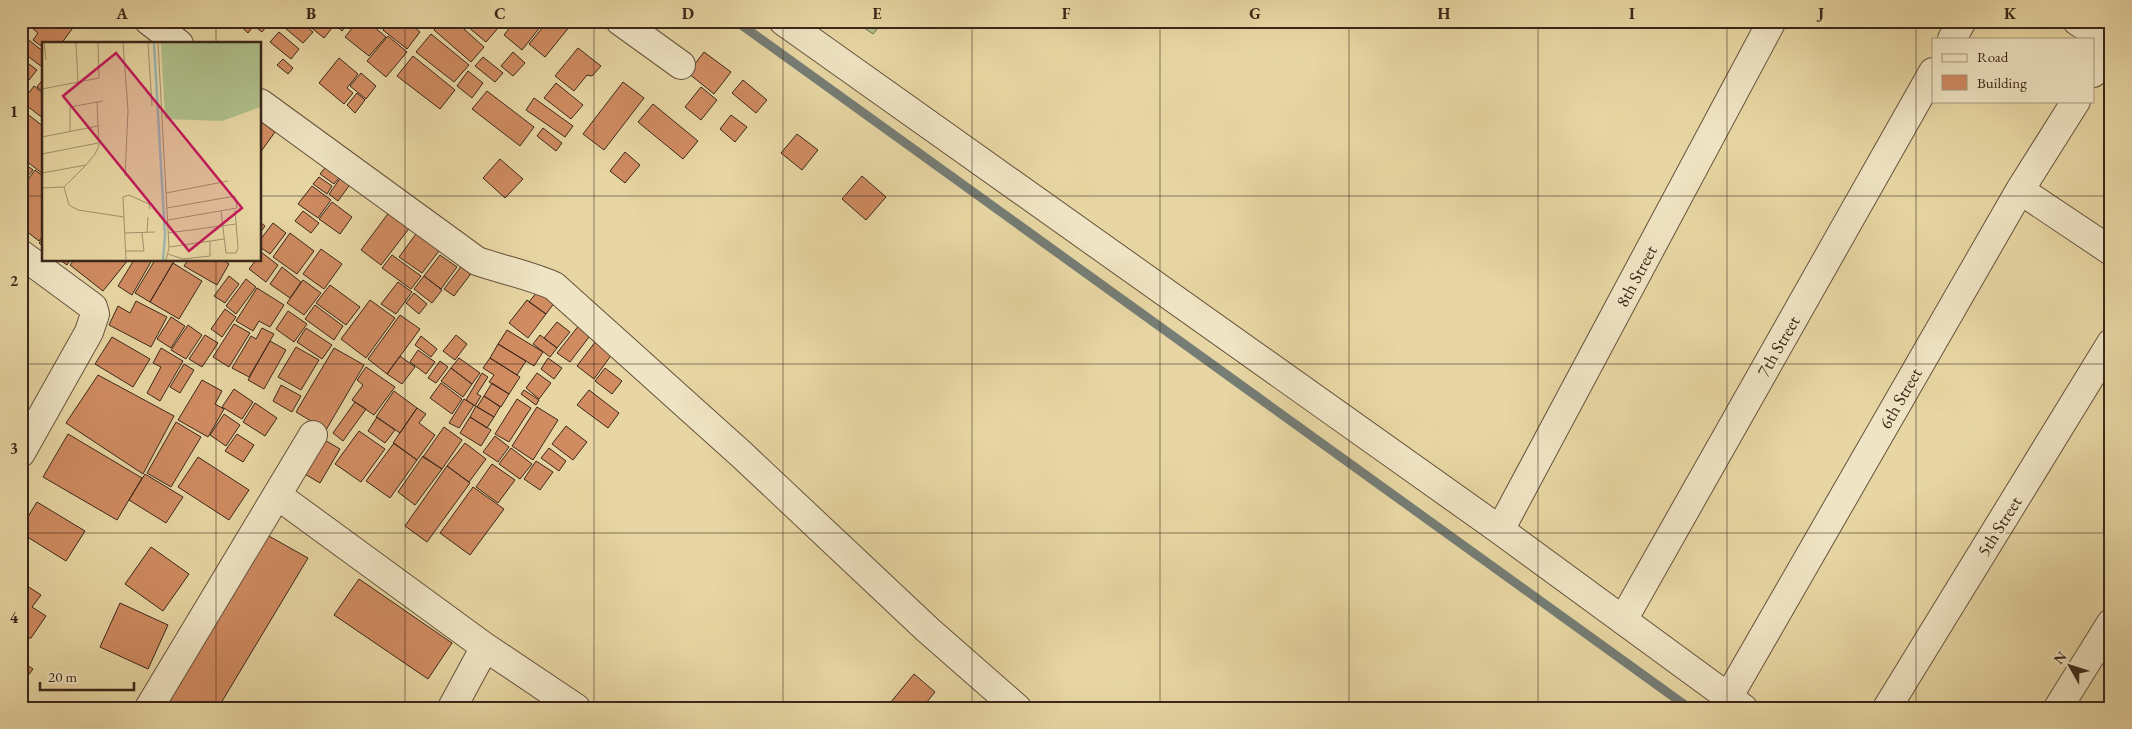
<svg xmlns="http://www.w3.org/2000/svg" width="2132" height="729" viewBox="0 0 2132 729" font-family="'EB Garamond',serif">
<rect width="100%" height="100%" fill="#e7d6a3"/>
<filter id="stains"><feTurbulence type="fractalNoise" baseFrequency=".004" numOctaves="4"/><feColorMatrix values="0 0 0 0 .2 0 0 0 0 .09 0 0 0 0 .02 0 0 0 .5 -.17"/></filter>
<radialGradient id="worn" r=".72"><stop offset=".6" stop-color="#630" stop-opacity="0"/><stop offset="1" stop-color="#630" stop-opacity=".3"/></radialGradient>
<!-- green -->
<path fill="#afbf8b" stroke="#757352" d="M854 21H884L873 34Z"/>
<g fill="none" stroke-linecap="round" stroke-linejoin="round">
<!-- stream -->
<path stroke="#757d75" stroke-width="9" d="M736 21 1689 708"/>
</g>
<!-- building -->
<path fill="#d08b61" stroke="#3b271a" d="M24 21H78L61 44H44V48L33 40 38 33Z
M235 21H257L248 33Z
M257 21H269L270 22 262 32 254 26Z
M281 21H300L313 32 303 43 279 23Z
M303 21H325L332 28 324 38Z
M331 21H350L342 31Z
M358 21H367L386 37 369 56 345 37Z
M371 21H388L381 29Z
M390 21H407L420 32 407 49 383 30Z
M414 21H426L421 27Z
M441 21H455L484 47 471 62 434 30Z
M461 21H491L498 28 486 42Z
M497 21H513L507 29Z
M515 21H545L522 50 504 35Z
M548 21H574L545 57 529 44Z
M279 32 299 49 291 59 270 42Z
M21 34 44 52V65L42 67 21 51Z
M431 34 469 65 454 82 416 52Z
M388 36 407 52 386 77 367 61Z
M578 48 601 66 592 76 587 75 574 91 555 76Z
M513 52 525 63 513 76 501 66Z
M704 52 731 72 714 94 688 73Z
M413 56 455 90 440 109 397 76Z
M483 57 503 73 495 82 475 66Z
M21 58 37 70 21 90Z
M339 58 358 74 347 88 353 93 344 104 319 83Z
M283 59 293 68 288 74 277 65Z
M468 71 483 83 472 98 457 86Z
M361 73 376 86 366 99 350 86Z
M44 78V92L37 87Z
M743 80 767 100 756 113 732 93Z
M623 82 644 98 604 150 583 134Z
M556 83 583 105 571 119 544 98Z
M34 86 44 94V119L22 102Z
M701 87 717 100 701 120 685 107Z
M487 91 534 127 520 146 472 109Z
M357 93 365 100 355 113 347 105Z
M534 98 573 126 565 137 526 110Z
M653 104 698 141 683 159 638 122Z
M21 109 44 127 43 174 21 157Z
M731 115 747 127 735 142 720 129Z
M260 121 275 132 260 153Z
M543 128 562 143 556 151 537 136Z
M797 134 818 150 802 170 781 153Z
M625 152 640 165 625 183 610 171Z
M500 159 523 179 505 198 483 178Z
M21 161 33 170 21 184Z
M329 163 343 173 334 184 320 174Z
M35 170 44 177V234L39 241 21 227V189Z
M344 173 354 179 338 201 329 194Z
M862 176 886 197 866 220 842 199Z
M319 177 332 186 327 194 313 184Z
M312 186 331 200 318 218 298 204Z
M332 202 352 217 340 234 319 219Z
M303 211 319 223 311 233 295 221Z
M390 211 411 226 381 265 361 250Z
M260 222 265 226 260 233Z
M273 223 286 233 270 254 260 247V240Z
M290 233 314 251 297 274 273 257Z
M416 234 439 251 422 273 399 257Z
M44 237V247L39 243Z
M321 249 342 264 324 289 303 274Z
M261 252 278 265 266 282 249 269 256 260H260Z
M392 255 421 276 411 289 382 268Z
M440 255 457 267 441 289 424 276Z
M60 260H70L67 265Z
M74 260H128L103 291 70 265Z
M134 260H152L132 295 118 286Z
M155 260 174 261 150 302 135 293Z
M188 260H223L229 264 217 285 184 266Z
M466 260 476 267 454 296 444 289Z
M173 263 202 281 179 319 150 302Z
M282 267 301 282 290 298 270 284Z
M229 276 239 284 225 303 214 296Z
M424 276 442 290 432 303 414 289Z
M246 279 256 287 236 314 226 306Z
M303 280 321 293 304 315 287 303Z
M398 282 412 292 396 314 381 304Z
M330 285 360 307 346 325 316 303Z
M542 286 558 298 546 314 529 302Z
M257 288 284 305 270 327 259 321 253 331 236 321Z
M414 293 427 304 419 314 406 303Z
M370 300 395 318 366 358 341 339Z
M527 300 546 314 528 338 509 323Z
M136 301 167 317 151 347 109 325 118 306 130 313Z
M315 305 343 326 334 340 305 319Z
M225 309 236 317 222 337 211 329Z
M288 311 307 324 294 342 276 329Z
M400 315 420 329 387 374 368 359Z
M171 317 185 326 171 348 157 339Z
M557 322 570 332 557 348 544 338Z
M234 324 250 333 229 367 213 357Z
M580 324 592 333 570 362 557 353Z
M188 325 202 335 186 359 171 350Z
M262 328 274 334 249 377 232 368 251 336 256 339Z
M306 328 332 345 322 359 297 342Z
M507 330 543 352 534 366 498 344Z
M205 335 218 343 202 367 189 359Z
M456 335 467 344 455 360 443 351Z
M540 335 557 348 550 357 533 344Z
M421 336 437 349 431 357 415 345Z
M112 337 150 359 133 387 95 364Z
M599 337 615 350 594 379 577 366Z
M270 341 286 350 264 389 248 380Z
M498 344 526 361 517 375 490 358Z
M296 347 319 360 301 390 278 377Z
M161 348 183 361 160 401 147 393 161 367 153 363Z
M334 348 364 365 326 430 296 412Z
M418 350 435 362 426 374 410 362Z
M400 356 415 367 402 384 387 374Z
M459 358 480 373 472 384 451 368Z
M490 358 520 377 509 394 489 382 494 375 483 368Z
M548 358 562 368 554 379 541 369Z
M440 361 448 367 436 383 428 378Z
M184 364 194 370 180 393 170 387Z
M366 367 395 387 374 415 352 400 363 385 357 380Z
M451 368 472 384 463 397 441 381Z
M605 368 622 381 612 394 595 381Z
M482 373 488 377 477 394 481 396 475 406 466 400Z
M537 373 551 383 539 399 526 388Z
M98 375 174 416 143 474 66 423Z
M202 380 222 391 215 404 224 409 208 437 178 420Z
M441 383 462 399 452 414 430 398Z
M492 383 509 394 501 407 484 396Z
M281 385 301 396 292 412 273 401Z
M234 389 253 402 242 419 222 407Z
M524 390 539 400 536 405 521 394Z
M589 390 619 413 608 428 577 405Z
M394 391 417 408 400 433 376 417Z
M484 396 500 407 494 417 477 407Z
M464 399 474 405 459 428 449 423Z
M517 399 531 408 509 442 495 434Z
M355 402 366 409 343 441 333 433Z
M255 403 277 418 265 436 243 422Z
M476 406 494 417 487 428 470 417Z
M537 407 558 420 533 460 512 446Z
M417 408 426 414 419 423 435 435 417 460 393 443Z
M224 414 240 425 226 446 210 435Z
M377 417 395 430 385 443 368 431Z
M470 417 491 430 481 446 460 433Z
M176 422 201 437 171 487 147 473Z
M566 426 587 442 573 460 552 444Z
M444 427 462 440 442 469 423 457Z
M359 431 385 449 361 482 335 464Z
M68 434 142 478 117 520 43 477Z
M237 434 254 445 243 462 225 451Z
M495 436 509 447 498 462 483 452Z
M323 439 340 449 320 483 303 473Z
M394 443 417 460 390 498 366 481Z
M465 443 486 459 469 482 447 466Z
M511 448 532 464 520 479 499 464Z
M549 448 566 461 559 471 541 458Z
M423 456 442 469 415 505 398 492Z
M198 457 249 490 229 520 178 487Z
M536 461 553 472 540 490 524 479Z
M492 464 515 480 498 503 476 487Z
M447 466 470 483 427 542 405 526Z
M145 474 183 497 166 523 129 500Z
M473 487 504 509 470 555 440 533Z
M37 502 85 531 66 561 21 533V528Z
M267 535 308 558 218 708H164Z
M151 547 189 574 163 611 125 584Z
M359 579 452 643 428 679 334 615Z
M21 582 41 595 32 607 46 616 31 638H21Z
M120 603 168 625 148 669 100 647Z
M21 661 33 669 21 685Z
M914 674 935 692 922 708H886Z"/>
<g fill="none" stroke-linecap="round" stroke-linejoin="round">
<!-- minor casing -->
<g stroke="#66533c" stroke-width="30">
<path id="minor" d="M149 21 179 44
M620 21 681 65
M2077 21C2104 39 2113 42 2093 73
M1952 39 1962 21
M260 103 477 261C503 270 529 275 554 286L741 454 928 630 1017 708
M2020 190 2111 251
M21 254 93 307 95 314 89 332 21 453
M277 495 485 647 576 708
M1500 530 1772 21
M1623 620 1933 72
M1729 696 2020 190 2076 101
M149 708 313 435
M452 708 485 647
M1887 708 2111 343
M2058 708 2111 623"/>
</g>
<!-- tertiary casing -->
<g stroke="#66533c" stroke-width="30">
<path id="tertiary" d="M783 21 1500 530 1743 708"/>
</g>
<!-- minor -->
<use href="#minor" stroke="#efe4c3" stroke-width="28"/>
<!-- tertiary -->
<use href="#tertiary" stroke="#efe4c3" stroke-width="28"/>
</g>
<!-- grid -->
<path fill="none" stroke="#3b271a" stroke-width="1" stroke-opacity="0.55" d="M216 21V44M405 21V708M594 21V708M783 21V708M972 21V708M1160 21V708M1349 21V708M1538 21V708M1727 21V708M1916 21V708M21 196H44M260 196H2111M216 260V708M21 364H2111M21 533H2111"/>
<g text-anchor="middle" dominant-baseline="central" stroke-width="5" stroke-linejoin="round" paint-order="stroke">
<!-- street labels -->
<g font-size="18" fill="#3b271a" stroke="#efe4c3">
<text transform="translate(1636 276) rotate(-62)">8th Street</text>
<text transform="translate(1778 346) rotate(-60)">7th Street</text>
<text transform="translate(1900 398) rotate(-60)">6th Street</text>
<text transform="translate(1999 526) rotate(-58)">5th Street</text>
</g>
</g>
<!-- overview -->
<g transform="translate(42 42)">
<rect width="219" height="219" fill="#e7d6a3"/>
<path d="M119 1H219V65L180 79 123 77Z" fill="#afbf8b"/>
<path fill="none" stroke="#9cb6b1" stroke-width="2.5" d="M112 1 123 194 121 218"/>
<path fill="none" stroke="#a2906c" stroke-width="1" d="M2 1 4 18M34 1 36 40M81 1 86 68 83 134M106 1 110 64M116 1 127 206 124 218M0 47 57 36 56 1M28 90V65L61 59M0 95 56 84M0 112 56 101M0 131 44 123 53 112 57 104 55 60M22 145 27 163 36 168 82 175M0 146 22 145 44 123M124 151 186 139M125 166 193 154 195 166 126 178M179 169 184 211H194L196 206 193 168M105 190 106 175M83 191 113 190M126 191 194 182M127 205 182 197M84 209H102L100 191M126 212 141 217 168 214V199M84 218 81 155 87 153 107 162 108 167"/>
<path fill="#c2185b" fill-opacity="0.15" stroke="#c2185b" stroke-width="2.5" d="M74 11 200 166 147 209 21 54Z"/>
<rect width="219" height="219" fill="none" stroke="#3b271a" stroke-width="2.5"/>
</g>
<!-- margin -->
<rect width="2132" height="729" fill="none" stroke="#e7d6a3" stroke-width="55"/>
<!-- legend -->
<rect x="1932" y="38" width="162" height="65" fill="#efe4c3" stroke="#a7987f"/>
<rect x="1942" y="54" width="25" height="8" fill="#efe4c3" stroke="#a7987f"/>
<text x="1977" y="62" font-size="15" fill="#3b271a">Road</text>
<rect x="1942" y="75" width="25" height="15" fill="#d08b61" stroke="#a7987f"/>
<text x="1977" y="88" font-size="15" fill="#3b271a">Building</text>
<!-- north arrow -->
<g transform="translate(2070 666) rotate(309)" stroke="#efe4c3" stroke-width="4" paint-order="stroke">
<path d="M0-4L9 19L0 12L-9 19Z" fill="#3b271a"/>
<text y="-8" font-size="14" font-weight="bold" text-anchor="middle" fill="#3b271a">N</text>
</g>
<!-- scale -->
<path d="M40 682v8h94v-8" fill="none" stroke="#3b271a" stroke-width="2.5"/>
<text x="48" y="682" font-size="15" fill="#3b271a" stroke="#efe4c3" stroke-width="4" paint-order="stroke">20 m</text>
<rect x="28" y="28" width="2076" height="674" fill="none" stroke="#3b271a" stroke-width="2"/>
<g font-size="16" text-anchor="middle" font-weight="bold" fill="#3b271a">
<text x="122" y="19">A</text>
<text x="311" y="19">B</text>
<text x="500" y="19">C</text>
<text x="688" y="19">D</text>
<text x="877" y="19">E</text>
<text x="1066" y="19">F</text>
<text x="1255" y="19">G</text>
<text x="1444" y="19">H</text>
<text x="1632" y="19">I</text>
<text x="1821" y="19">J</text>
<text x="2010" y="19">K</text>
<text x="14" y="117">1</text>
<text x="14" y="286">2</text>
<text x="14" y="454">3</text>
<text x="14" y="623">4</text>
</g>
<rect width="100%" height="100%" filter="url(#stains)"/>
<rect width="100%" height="100%" fill="url(#worn)"/>
</svg>
